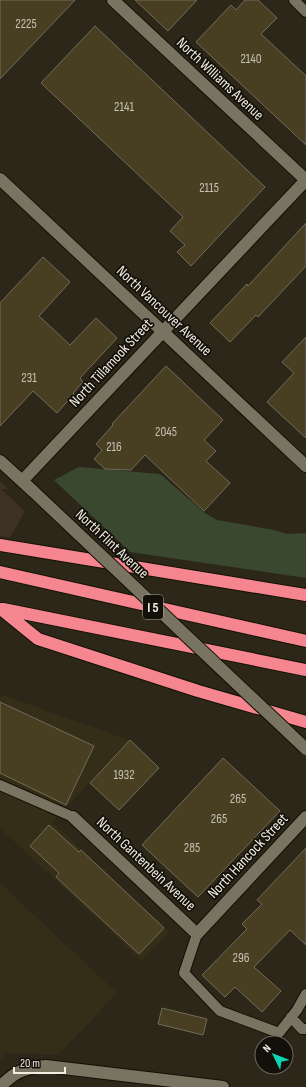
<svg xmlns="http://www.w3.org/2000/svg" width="306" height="1087" viewBox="0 0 306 1087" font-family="'Sofia Sans Condensed',sans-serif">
<rect width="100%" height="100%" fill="#2c2718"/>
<!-- built -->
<path fill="#342d17" d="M0 694 129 740 52 822 170 932 142 961 0 828Z
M0 883 117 993 58 1055 7 1053 0 1060Z"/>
<!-- education -->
<path fill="#3c3122" d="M0 481 9 489H1L25 511 10 538 0 536Z"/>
<!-- green -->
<path fill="#3b4830" d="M79 467 160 474 205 513 217 520 274 530 287 534 306 533V578L130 552 54 480Z"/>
<!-- building -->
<path fill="#483f22" stroke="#726c5b" d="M0 0H75L0 79Z
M135 0H197L168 31Z
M245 0H258L277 18 261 34 306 76V145L196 42 231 5 236 10Z
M95 26 265 187 191 266 177 252 185 245 170 231 183 217 41 83Z
M306 223V266L258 317 256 315 230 342 210 323 247 284 248 286Z
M43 257 70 282 39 316 70 345 96 318 117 338 80 378 83 382 73 393 74 394 57 413 33 391 0 426V303Z
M306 337V438L267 402 294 373 282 362Z
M166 366 223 420 204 440 216 451 206 461 230 483 204 511 145 455 131 470 105 469 94 459 102 450 96 444 113 425 112 424Z
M0 702 94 746 66 805 0 773Z
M130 740 159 768 119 810 90 783Z
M223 758 280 811 198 897 142 845Z
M49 825 79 852 81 850 164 928 139 954 56 877 59 873 30 846Z
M306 848V945L290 930 254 967 281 991 262 1012 235 987 225 997 202 975 247 929 242 924 262 904 257 900Z
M162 1008 207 1019 203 1035 158 1024Z"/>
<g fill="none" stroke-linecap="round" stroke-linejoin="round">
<!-- lane casing -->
<g stroke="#141003" stroke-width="12">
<path id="lane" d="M294 0 306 12
M0 785 73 817
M197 934 184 973 220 1011 279 1033 297 1010 306 994
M291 1017 302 1029H306"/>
</g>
<!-- street casing -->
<g stroke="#141003" stroke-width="14">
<path id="street" d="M0 461 34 492
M22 481 306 180
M73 817 197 934 306 817
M0 1087C14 1072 26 1067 46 1066L223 1087"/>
</g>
<!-- secondary casing -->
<g stroke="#141003" stroke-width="14">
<path id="secondary" d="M113 0 306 180
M0 179 306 466"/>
</g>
<!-- highway casing -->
<g stroke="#141003" stroke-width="14">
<path id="highway" d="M0 545 306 595
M0 572 306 641
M1 609 38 639 198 691 306 722
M3 609 306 670"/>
</g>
<!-- lane -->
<use href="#lane" stroke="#797462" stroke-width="10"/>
<!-- street -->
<use href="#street" stroke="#797462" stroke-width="12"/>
<!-- secondary -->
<use href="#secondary" stroke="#797462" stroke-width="12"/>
<!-- highway -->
<use href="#highway" stroke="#f58690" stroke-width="12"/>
<!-- street-bridge casing -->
<g stroke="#141003" stroke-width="14" stroke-linecap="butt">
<path id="street-bridge" d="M34 492 306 749"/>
</g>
<!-- street-bridge -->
<use href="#street-bridge" stroke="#797462" stroke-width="12"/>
</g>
<g text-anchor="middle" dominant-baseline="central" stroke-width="3.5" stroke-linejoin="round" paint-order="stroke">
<!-- number labels -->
<g font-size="13" fill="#c6c2b3">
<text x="26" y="24">2225</text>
<text x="251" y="59">2140</text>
<text x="124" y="107">2141</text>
<text x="209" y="188">2115</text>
<text x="29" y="378">231</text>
<text x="166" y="432">2045</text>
<text x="114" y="447">216</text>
<text x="124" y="775">1932</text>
<text x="238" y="799">265</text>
<text x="219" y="819">265</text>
<text x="192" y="848">285</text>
<text x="241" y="958">296</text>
</g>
<!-- shield labels -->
<rect fill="#121009" stroke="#adaba2" stroke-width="1" x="143" y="595" width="20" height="24" rx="3"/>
<g font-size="14" font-weight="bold" fill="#f0ede3">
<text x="153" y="607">I 5</text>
</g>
<!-- street labels -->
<g font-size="15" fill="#f0ede3" stroke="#121009">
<text transform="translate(220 79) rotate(43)">North Williams Avenue</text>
<text transform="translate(164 311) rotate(43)">North Vancouver Avenue</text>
<text transform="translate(111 363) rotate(-47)">North Tillamook Street</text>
<text transform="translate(112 544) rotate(43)">North Flint Avenue</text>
<text transform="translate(248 856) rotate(-47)">North Hancock Street</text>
<text transform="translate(146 864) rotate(43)">North Gantenbein Avenue</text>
</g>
</g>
<!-- north arrow -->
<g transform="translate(274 1055) rotate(313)"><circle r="19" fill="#121009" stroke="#6b6860"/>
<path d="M0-3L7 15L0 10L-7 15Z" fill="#0cd5b5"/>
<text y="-6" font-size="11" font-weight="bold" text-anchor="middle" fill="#f0ede3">N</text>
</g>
<!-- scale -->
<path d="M14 1067v6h51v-6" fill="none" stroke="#f0ede3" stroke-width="2"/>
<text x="20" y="1067" font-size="12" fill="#f0ede3" stroke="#121009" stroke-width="3" paint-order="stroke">20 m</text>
</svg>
